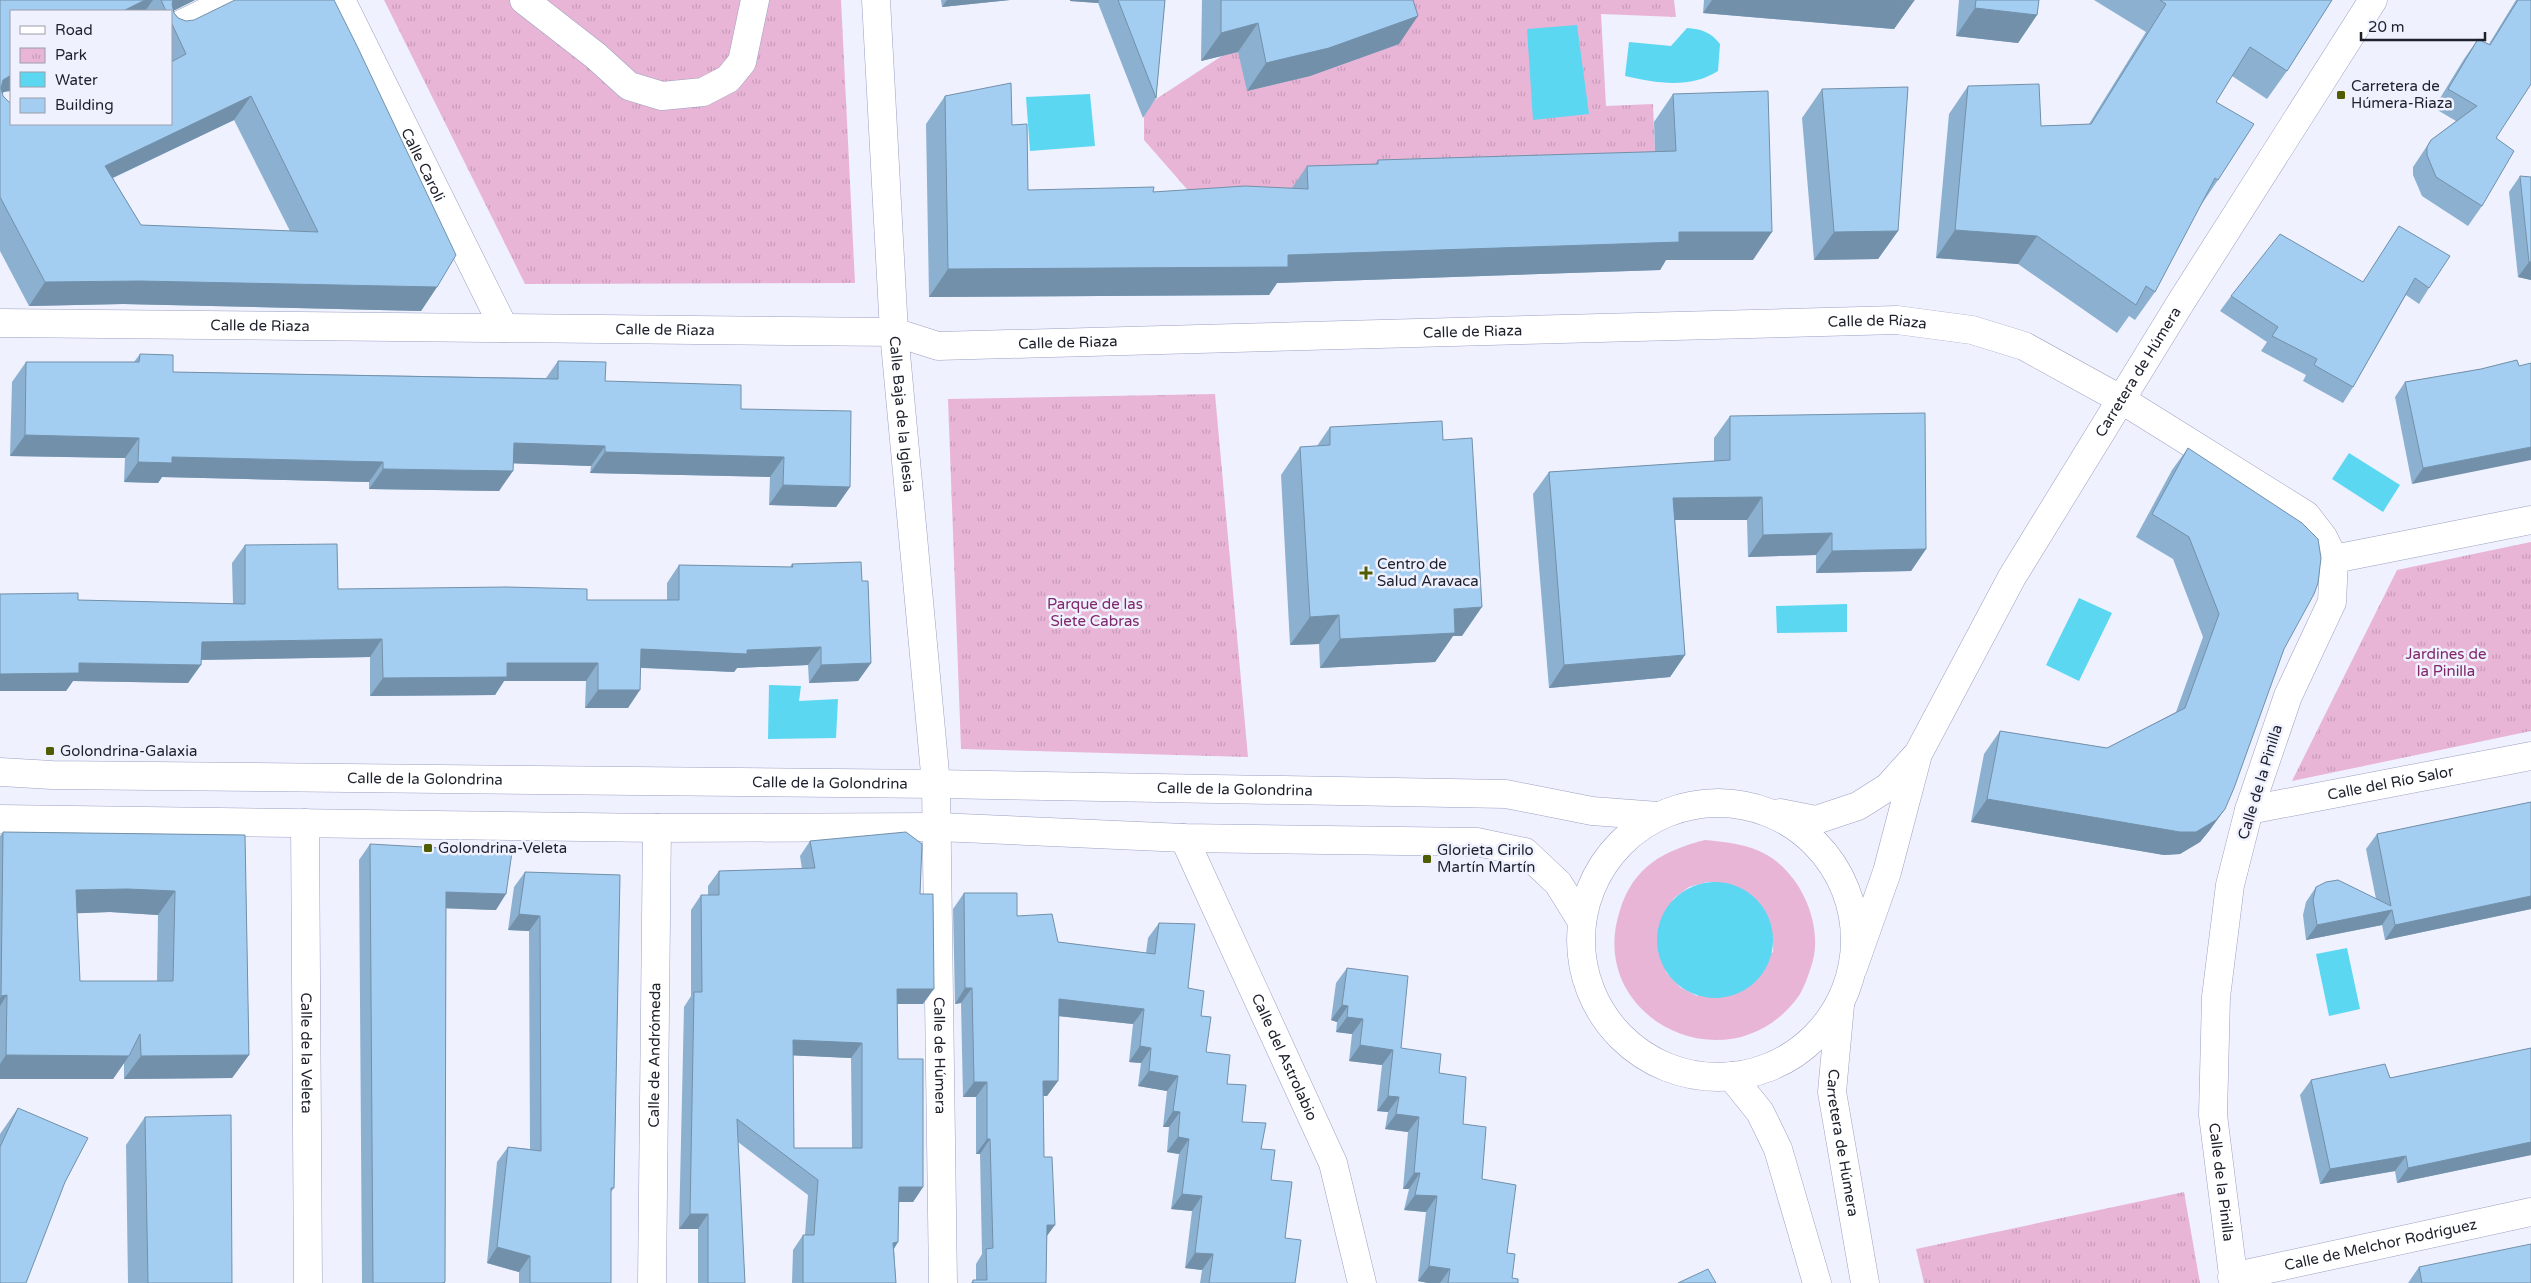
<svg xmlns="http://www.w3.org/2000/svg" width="2531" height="1283" viewBox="0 0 2531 1283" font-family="'Varela Round',sans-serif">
<defs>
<pattern id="park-tufts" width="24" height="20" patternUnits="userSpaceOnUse" patternTransform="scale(1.25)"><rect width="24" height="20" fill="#e9b5d7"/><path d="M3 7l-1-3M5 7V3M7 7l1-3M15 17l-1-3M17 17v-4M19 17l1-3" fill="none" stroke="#c79bb9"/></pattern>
</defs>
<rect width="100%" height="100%" fill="#eff1ff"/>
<!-- grass -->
<path fill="#e9b5d7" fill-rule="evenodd" d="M1705 840C1727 842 1748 844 1767 855 1803 876 1826 930 1810 970 1807 979 1803 990 1798 997 1730 1090 1584 1019 1620 910 1634 866 1663 851 1705 840ZM1707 882C1749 882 1775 909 1773 952L1697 996 1680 987 1666 972 1673 899 1689 887Z"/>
<!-- park -->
<path fill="url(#park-tufts)" d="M384 0H841L855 283 525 284Z
M1385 0H1674L1676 17 1601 14 1606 106 1653 104 1657 202 1199 203 1144 140V107L1237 46Z
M1215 394 1248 757 961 749 948 399Z
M2531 542V731L2292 781 2397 570Z
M2184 1192 2200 1283H1924L1916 1249Z"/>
<!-- water -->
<path fill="#5bd7f1" d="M1577 25 1589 114 1533 120 1527 29Z
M1687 28C1701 29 1711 32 1720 44L1718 71C1690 89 1656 83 1625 76L1629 42 1671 46Z
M1090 94 1095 146 1030 151 1026 97Z
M2349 453 2400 485 2383 512 2332 479Z
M2079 598 2112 613 2079 681 2046 665Z
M1847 604V632L1777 633 1776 606Z
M769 685 801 686 799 701 838 699 836 738 768 739Z
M1657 940a58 58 0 1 1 116 0a58 58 0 1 1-116 0Z
M2347 948 2360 1009 2329 1016 2316 954Z"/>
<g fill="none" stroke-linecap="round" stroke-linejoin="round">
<!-- minor casing -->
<g stroke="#9ba1c0" stroke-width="29">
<g id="minor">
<path id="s1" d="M341 0 504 328"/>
<path d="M524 0 596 56 629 86 662 96 703 92 728 79 742 62 755 0"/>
<path id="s2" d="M876 0 894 332 936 784 943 1283"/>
<path d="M171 29 231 0"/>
<path id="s3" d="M0 323 894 332 938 346 1897 320 1972 330 2024 346 2122 400 2306 515 2323 537 2334 559 2332 602 2288 696 2249 810 2230 885 2216 997 2213 1115 2234 1283"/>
<path d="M2334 559 2531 520"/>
<path id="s4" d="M0 772 52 775 936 784 1506 794 1592 811 1658 816"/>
<path id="s5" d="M2249 810 2531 756"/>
<path d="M0 819 657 828 938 827 1184 838 1477 842 1525 852 1558 883 1581 920"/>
<path id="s6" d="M305 823 308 1283"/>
<path id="s7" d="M1184 838 1333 1163 1362 1283"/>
<path id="s8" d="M2232 1277 2531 1212"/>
<path id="s9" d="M652 1283 657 828"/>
</g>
</g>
<!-- major casing -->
<g stroke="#9ba1c0" stroke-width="29">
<g id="major">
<circle cx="1718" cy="940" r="137"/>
<path d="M1780 813 1816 820 1858 806 1888 787 1915 757"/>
<path id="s10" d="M1853 968 1887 872 1918 754 2012 577 2181 302 2373 0"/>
<path id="s11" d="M1840 1005 1832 1092 1865 1283"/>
<path d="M1731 1076 1760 1112 1778 1149 1817 1283"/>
</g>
</g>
<!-- minor -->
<use href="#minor" stroke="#fff" stroke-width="28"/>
<!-- major -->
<use href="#major" stroke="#fff" stroke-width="28"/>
</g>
<!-- wall -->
<path fill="#8cb1d0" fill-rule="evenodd" d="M0 0H195L173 11 174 13 437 287 421 311 123 304 29 306 0 251ZM11 11H171V124H11L2 93 4 92ZM234 120 290 231 141 225 113 178Z
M941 0H1010L942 7Z
M1070 0H1165L1156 98 1143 118 1098 3 1070 1Z
M1202 0H1413L1399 44 1310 76 1247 91 1238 52 1201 61Z
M1704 0H1914L1894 29 1703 13Z
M1959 0H2039L2037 15 2018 43 1956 36Z
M2094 0H2332L2287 71 2267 99 2232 76 2216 102 2218 180 2199 208 2155 292 2135 320 2129 316 2117 333 2018 264 1936 258 1949 114 1968 86 2041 126 2089 124 2146 32Z
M2516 0H2531L2496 138 2482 206 2468 226 2422 196 2413 175V167L2431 140 2456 121 2434 108 2464 59 2478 39 2489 44Z
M1822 89 1898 231 1878 259 1814 260 1802 118Z
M1673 94 1753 260H1666L1660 270 1277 283 1269 295 929 297 926 124 945 96 1012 125 1028 190 1153 192 1292 188 1307 166 1375 164 1378 160 1655 152 1654 122Z
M2520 176 2531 280 2518 277 2509 192Z
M2399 226 2429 288 2419 304 2406 295 2353 387 2343 403 2303 381 2306 375 2261 351 2267 342 2220 311 2231 296 2363 282Z
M140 354 173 372 546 378 558 361 605 381 741 409 850 487 836 507 769 505 770 477 590 473 591 466 514 463 499 491 369 489V482L162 477 158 483 124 482 125 458 10 456 12 382 26 362H134Z
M2517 360 2412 484 2395 397 2405 382 2481 369Z
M1730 416 1926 549 1911 571 1816 573V555L1748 557 1747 520H1675L1685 655 1670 677 1549 688 1533 494 1549 472 1714 461V438Z
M1330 427 1443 440 1462 636H1453L1435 662 1320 668 1319 644 1290 645 1281 475 1300 447 1317 446Z
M2188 448 2284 649 2225 809 2209 831 2200 842 2180 854 2164 855 1971 822 1984 754 2000 731 2107 748 2176 712 2203 637 2173 559 2136 537 2172 470Z
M245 545 338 589 587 600H667V583L679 565 790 567 792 564 862 581 871 663 858 681 809 683 808 665 737 668 734 672 641 668 628 708H585L586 681H504L495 695 370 696V657L201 660 188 683 73 681 66 691H0V594L78 600 233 604 232 563Z
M2531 802V909L2385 940 2382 925 2306 940 2303 915 2306 902 2316 887 2376 899 2366 849 2377 834Z
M3 832 245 835 249 1055 232 1078 124 1079V1063L113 1079H0V836ZM110 912 158 915 157 981H80L77 913Z
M810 841 920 894 923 1004H897L898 1059 923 1187 913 1202H899L898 1242 894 1249 896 1283H792L793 1250 803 1235H805L808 1195 738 1142 745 1283H698V1229H679L684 1007 691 996V910L701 895H708V886L719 871 802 869 800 856ZM793 1055 851 1058 852 1148H794Z
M370 844 496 910 446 908 445 1283H362L359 860Z
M525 872 620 875 614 1188 611 1192V1283H519V1272L487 1263 497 1162 508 1147 530 1149 529 931 508 930 514 887Z
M964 893 1017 916 1058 942 1146 953 1148 938 1159 923 1201 1016 1206 1052 1227 1084 1242 1122 1261 1149 1271 1180 1295 1283H1200L1202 1270 1185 1268 1192 1211 1171 1209 1179 1154 1167 1152 1169 1127H1163L1167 1091 1138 1086 1141 1063 1129 1062 1133 1024 1059 1016 1058 1081 1047 1096H1043L1044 1157 1047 1237 1046 1283H971L973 1280H976V1264L982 1254 980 1154H976V1097H963L961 1003 955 1004 953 909Z
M1347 968 1401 1048 1439 1073 1463 1124 1507 1253 1512 1278 1518 1283H1428L1418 1281 1426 1212 1404 1210 1409 1189H1403L1408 1132 1385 1129 1388 1112 1377 1111 1382 1065 1349 1061 1352 1034 1336 1032 1337 1022 1331 1020 1336 983Z
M2531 1048V1155L2397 1183 2395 1171 2320 1184 2300 1095 2311 1080 2390 1078Z
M18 1108 65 1182 0 1283V1134Z
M145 1117 232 1283H128L126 1145Z
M2419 1267 2531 1283H2408Z"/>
<!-- shaded-wall -->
<path fill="#7290a9" d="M145 0H153L145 11H123Z
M172 0H195L171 12Z
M947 0H1010L942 7Z
M1070 0H1099L1098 3 1070 1Z
M1712 0H1897L1914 1 1894 29 1703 13Z
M1975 8 2037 15 2018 43 1956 36Z
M1418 16 1399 44 1310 76 1247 91 1266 63Z
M1258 23 1238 52 1201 61 1221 33Z
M11 75V91L4 92 0 95V85L3 80Z
M251 96 234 120 89 189 105 166Z
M1955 230 2037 236 2018 264 1936 258Z
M1898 231 1878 259 1814 260 1834 232Z
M1679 232H1772L1753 260H1666L1660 270 1277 283 1269 295 929 297 948 269 1288 255Z
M2529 262H2531V280L2518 277Z
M140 281 437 287 421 311 123 304 29 306 45 282Z
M25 435 139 438 125 458 10 456Z
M514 443 605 446 591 466 500 463Z
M2531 447V460L2412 484 2423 468Z
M605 452 784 457 770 477 590 473Z
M172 457 383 462 369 482 162 477 158 483 124 482 138 462Z
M383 469 513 471 499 491 369 489Z
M783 485 850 487 836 507 769 505Z
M1762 497 1747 520H1657L1673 498Z
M1832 533 1816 555 1748 557 1763 535Z
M1926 549 1911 571 1816 573 1832 551Z
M1482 607 1462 636H1453L1435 662 1320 668 1340 639 1454 609Z
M1339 615 1319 644 1290 645 1310 617Z
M382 639 370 657 189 660 202 642Z
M821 647 808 665 737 668 734 672 628 667 641 649 747 650Z
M1685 655 1670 677 1549 688 1564 665Z
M79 663 201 665 188 683 73 681 66 691H0V674Z
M507 663H598L586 681H504L495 695 370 696 383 678Z
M871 663 858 681 809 683 821 665Z
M598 690H640L628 708H585Z
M1987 799 2225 809 2209 831 2200 842 2180 854 2164 855 1971 822Z
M127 889 175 891 158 915 110 912 60 914 76 890Z
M446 892 506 894 496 910 435 908Z
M2531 896V909L2385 940 2395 925Z
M2392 910 2382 925 2306 940 2317 925Z
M519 914 540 916 529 931 508 930Z
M965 988H972L961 1003 955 1004Z
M897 989H934L923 1004H887Z
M7 995 0 1006V998L1 996Z
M1059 999 1144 1009 1133 1024 1048 1015Z
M1342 1005 1348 1006 1337 1022 1331 1020Z
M1347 1017 1363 1019 1352 1034 1336 1032Z
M793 1040 862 1043 851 1058 782 1055Z
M1360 1045 1393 1050 1382 1065 1349 1061Z
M1140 1046 1151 1048 1141 1063 1129 1062Z
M6 1055 129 1056 113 1079H0V1064Z
M249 1055 232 1078 124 1079 141 1056Z
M1149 1071 1178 1076 1167 1091 1138 1086Z
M1043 1081H1058L1047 1096H1032Z
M974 1082H987L976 1097H963Z
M1388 1096 1399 1097 1388 1112 1377 1111Z
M1173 1111 1180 1112 1169 1127H1163Z
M1396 1114 1419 1117 1408 1132 1385 1129Z
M1178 1137 1189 1139 1179 1154 1167 1152Z
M987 1139H990L980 1154H976Z
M2531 1142V1155L2397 1183 2408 1168Z
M2406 1156 2395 1171 2320 1184 2330 1169Z
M1414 1173H1420L1409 1189H1403Z
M899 1187H923L913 1202H889Z
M1182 1194 1202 1196 1192 1211 1171 1209Z
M1415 1195 1437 1196 1426 1212 1404 1210Z
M690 1214H708L698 1229H679Z
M1047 1225H1055L1044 1240Z
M898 1242 888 1257 893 1243Z
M497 1247 530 1256 519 1272 487 1263Z
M1195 1253 1213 1254 1202 1270 1185 1268Z
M1429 1266 1450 1269 1440 1283H1428L1418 1281Z"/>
<!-- building -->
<path fill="#a3cef2" stroke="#7290a9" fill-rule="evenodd" d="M0 0H145L123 11H11V75L3 80 1 88 3 96 9 102 11 103V124H171V62L186 54 171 22V11H166L161 0H173L172 4 174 13 178 18 186 21 194 20 235 0H334L357 46 456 255 437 287 140 281 45 282 0 197ZM251 96 318 232 141 225 105 166Z
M1118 0H1165L1156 98Z
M1221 0H1413L1418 16 1329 48 1266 63 1258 23 1221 33Z
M1897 0H1914V1Z
M1976 0H2039L2037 15 1975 8Z
M2160 0H2332L2287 71 2250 47 2216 102 2254 124 2218 180 2215 178 2155 292 2146 286 2136 305 2037 236 1955 230 1968 86 2039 84 2041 126 2091 124 2166 4Z
M2518 0H2531V84L2496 138 2514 151 2482 206 2436 177 2427 155V147L2431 140 2477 106 2448 89 2478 39 2490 45Z
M1011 83 1012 125 1027 124 1028 190 1154 187 1153 192 1245 186 1308 189 1307 166 1378 164V160L1676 151 1673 94 1768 91 1772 232H1679V242L1288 255V267L948 269 945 96Z
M1908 87 1898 231 1834 232 1822 89Z
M2520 176 2531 177V262H2529Z
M2399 226 2450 256 2429 288 2415 278 2353 387 2314 365 2317 359 2272 336 2278 327 2231 296 2280 234 2363 282Z
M140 354 173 355V372L558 379V361L606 362 605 381 741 385V409L851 411 850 487 783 485 784 457 605 452V446L514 443 513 471 383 469V462L172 457V463L138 462 139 438 25 435 26 362H139Z
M2517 360 2519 366 2531 363V447L2423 468 2405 382 2481 369Z
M1925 413 1926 549 1832 551V533L1763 535 1762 497 1673 498 1685 655 1564 665 1549 472 1730 460V416Z
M1442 421 1443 440 1472 438 1482 607 1454 609 1455 633 1340 639 1339 615 1310 617 1300 447 1330 445V427Z
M2188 448 2302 523 2318 539 2321 558 2318 583 2314 594 2284 649 2234 788 2225 809 2216 820 2196 832H2180L1987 799 2000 731 2107 748 2185 708 2219 614 2189 537 2152 514Z
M337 544 338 589 506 587 587 589V600H679V565L793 567 792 564 861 562 862 581H868L871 663 821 665V647L747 650V654L641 649 640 690H598V663H507V677L383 678 382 639 202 642 201 665 79 663V673L0 674V594L78 593V600L245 604V545Z
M2531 802V896L2395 925 2392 910 2317 925 2313 900 2316 887 2326 882 2338 880 2391 906 2377 834Z
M3 832 245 835 249 1055 141 1056 140 1034 129 1056 6 1055 7 995 1 996ZM127 889 175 891 173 981H80L76 890Z
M906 832 922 844 920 894H933L934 989H897L898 1059H923V1187H899L898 1242 893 1243 896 1283H803V1235H814L818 1180 737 1119 745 1283H708V1214H690L694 992H702L701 895H719V871L815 868 810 841ZM793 1040 862 1043V1148H794Z
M370 844 512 852 506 894 446 892 445 1282 442 1283H373Z
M525 872 620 875 614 1188H611V1283H530V1256L497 1247 508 1147 541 1151 540 916 519 914Z
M964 893H1017V916L1052 914 1058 942 1155 954 1159 923 1195 924 1188 988 1204 991 1201 1016 1211 1017 1206 1052 1230 1055 1227 1084 1246 1085 1242 1122 1266 1123 1261 1149 1275 1150 1271 1180 1292 1182 1285 1238 1301 1240 1295 1283H1209L1213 1254 1195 1253 1202 1196 1182 1194 1189 1139 1178 1137 1180 1112 1173 1111 1178 1076 1149 1071 1151 1048 1140 1046 1144 1009 1059 999 1058 1081H1043L1044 1157H1052L1055 1225H1047L1046 1283H973V1280H987L986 1249 993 1248 990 1139H987V1082H974L972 988H965Z
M1347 968 1408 976 1401 1048 1441 1054 1439 1073 1466 1077 1463 1124 1486 1127 1482 1179 1516 1185 1507 1253 1515 1254 1512 1278 1518 1279V1283H1448L1450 1269 1429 1266 1437 1196 1415 1195 1420 1173H1414L1419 1117 1396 1114 1399 1097 1388 1096 1393 1050 1360 1045 1363 1019 1347 1017 1348 1006 1342 1005Z
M2531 1048V1142L2408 1168 2406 1156 2330 1169 2311 1080 2385 1064 2390 1078Z
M18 1108 88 1138 65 1182 26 1283H0V1147Z
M231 1115 232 1283H148L145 1117Z
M2531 1244V1283H2422L2419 1267Z
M1708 1269 1716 1283H1678Z"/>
<!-- markers -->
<g fill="#4f5d00" stroke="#eff1ff" stroke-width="2">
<rect x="2336" y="90" width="10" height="10" rx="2.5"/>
<path d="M1363.5 565.5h5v5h5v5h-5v5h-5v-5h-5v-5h5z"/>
<rect x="45" y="746" width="10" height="10" rx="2.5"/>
<rect x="423" y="843" width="10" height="10" rx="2.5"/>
<rect x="1422" y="854" width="10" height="10" rx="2.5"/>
</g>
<g text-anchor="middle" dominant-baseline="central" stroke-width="5" stroke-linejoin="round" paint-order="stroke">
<!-- poi labels -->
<g font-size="15" fill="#1e212c" stroke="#eff1ff" text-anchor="start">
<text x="2351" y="86">Carretera de<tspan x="2351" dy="17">Húmera-Riaza</tspan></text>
<text x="1377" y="564">Centro de<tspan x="1377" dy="17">Salud Aravaca</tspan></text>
<text x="60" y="751">Golondrina-Galaxia</text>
<text x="438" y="848">Golondrina-Veleta</text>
<text x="1437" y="850">Glorieta Cirilo<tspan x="1437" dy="17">Martín Martín</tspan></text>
</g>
<!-- street labels -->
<g font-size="15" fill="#1e212c" stroke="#eff1ff">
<text stroke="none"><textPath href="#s1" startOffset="184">Calle Caroli</textPath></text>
<text stroke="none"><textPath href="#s3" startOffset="1880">Calle de Riaza</textPath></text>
<text stroke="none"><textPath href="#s3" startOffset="260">Calle de Riaza</textPath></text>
<text stroke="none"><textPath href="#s3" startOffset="665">Calle de Riaza</textPath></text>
<text stroke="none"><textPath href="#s3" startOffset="1475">Calle de Riaza</textPath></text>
<text stroke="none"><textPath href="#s3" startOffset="1070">Calle de Riaza</textPath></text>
<text stroke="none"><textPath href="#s10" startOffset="665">Carretera de Húmera</textPath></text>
<text stroke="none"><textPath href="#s2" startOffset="415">Calle Baja de la Iglesia</textPath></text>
<text stroke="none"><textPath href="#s4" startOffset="425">Calle de la Golondrina</textPath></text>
<text transform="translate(2260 782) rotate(-73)">Calle de la Pinilla</text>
<text stroke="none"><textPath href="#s4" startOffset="830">Calle de la Golondrina</textPath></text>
<text stroke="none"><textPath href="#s5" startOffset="144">Calle del Río Salor</textPath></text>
<text stroke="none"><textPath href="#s4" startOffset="1235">Calle de la Golondrina</textPath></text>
<text stroke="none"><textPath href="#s6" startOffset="230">Calle de la Veleta</textPath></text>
<text stroke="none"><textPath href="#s9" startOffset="228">Calle de Andrómeda</textPath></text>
<text stroke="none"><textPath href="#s2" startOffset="1058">Calle de Húmera</textPath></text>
<text stroke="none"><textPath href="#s7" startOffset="241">Calle del Astrolabio</textPath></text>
<text stroke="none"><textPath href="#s11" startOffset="139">Carretera de Húmera</textPath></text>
<text stroke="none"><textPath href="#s3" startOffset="3054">Calle de la Pinilla</textPath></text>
<text stroke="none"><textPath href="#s8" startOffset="152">Calle de Melchor Rodríguez</textPath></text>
</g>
<!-- park labels -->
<g font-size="15" fill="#802769" stroke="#eff1ff">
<text x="1095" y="604">Parque de las<tspan x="1095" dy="17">Siete Cabras</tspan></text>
<text x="2446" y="654">Jardines de<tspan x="2446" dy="17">la Pinilla</tspan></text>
</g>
</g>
<!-- legend -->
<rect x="10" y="10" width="162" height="115" fill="#eff1ff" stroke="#9b9eab"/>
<rect x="20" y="26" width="25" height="8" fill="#ffffff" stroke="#9b9eab"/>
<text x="55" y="35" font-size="15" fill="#1e212c">Road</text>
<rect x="20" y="48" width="25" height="15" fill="url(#park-tufts)" stroke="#9b9eab"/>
<text x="55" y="60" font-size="15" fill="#1e212c">Park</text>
<rect x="20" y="72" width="25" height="15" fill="#5bd7f1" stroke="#9b9eab"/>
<text x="55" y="85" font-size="15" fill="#1e212c">Water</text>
<rect x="20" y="98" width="25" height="15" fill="#a3cef2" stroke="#9b9eab"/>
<text x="55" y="110" font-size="15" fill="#1e212c">Building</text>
<!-- scale -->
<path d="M2361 32v8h124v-8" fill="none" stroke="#1e212c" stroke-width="2.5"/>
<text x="2368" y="32" font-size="15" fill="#1e212c" stroke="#eff1ff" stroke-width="4" paint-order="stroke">20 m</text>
</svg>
